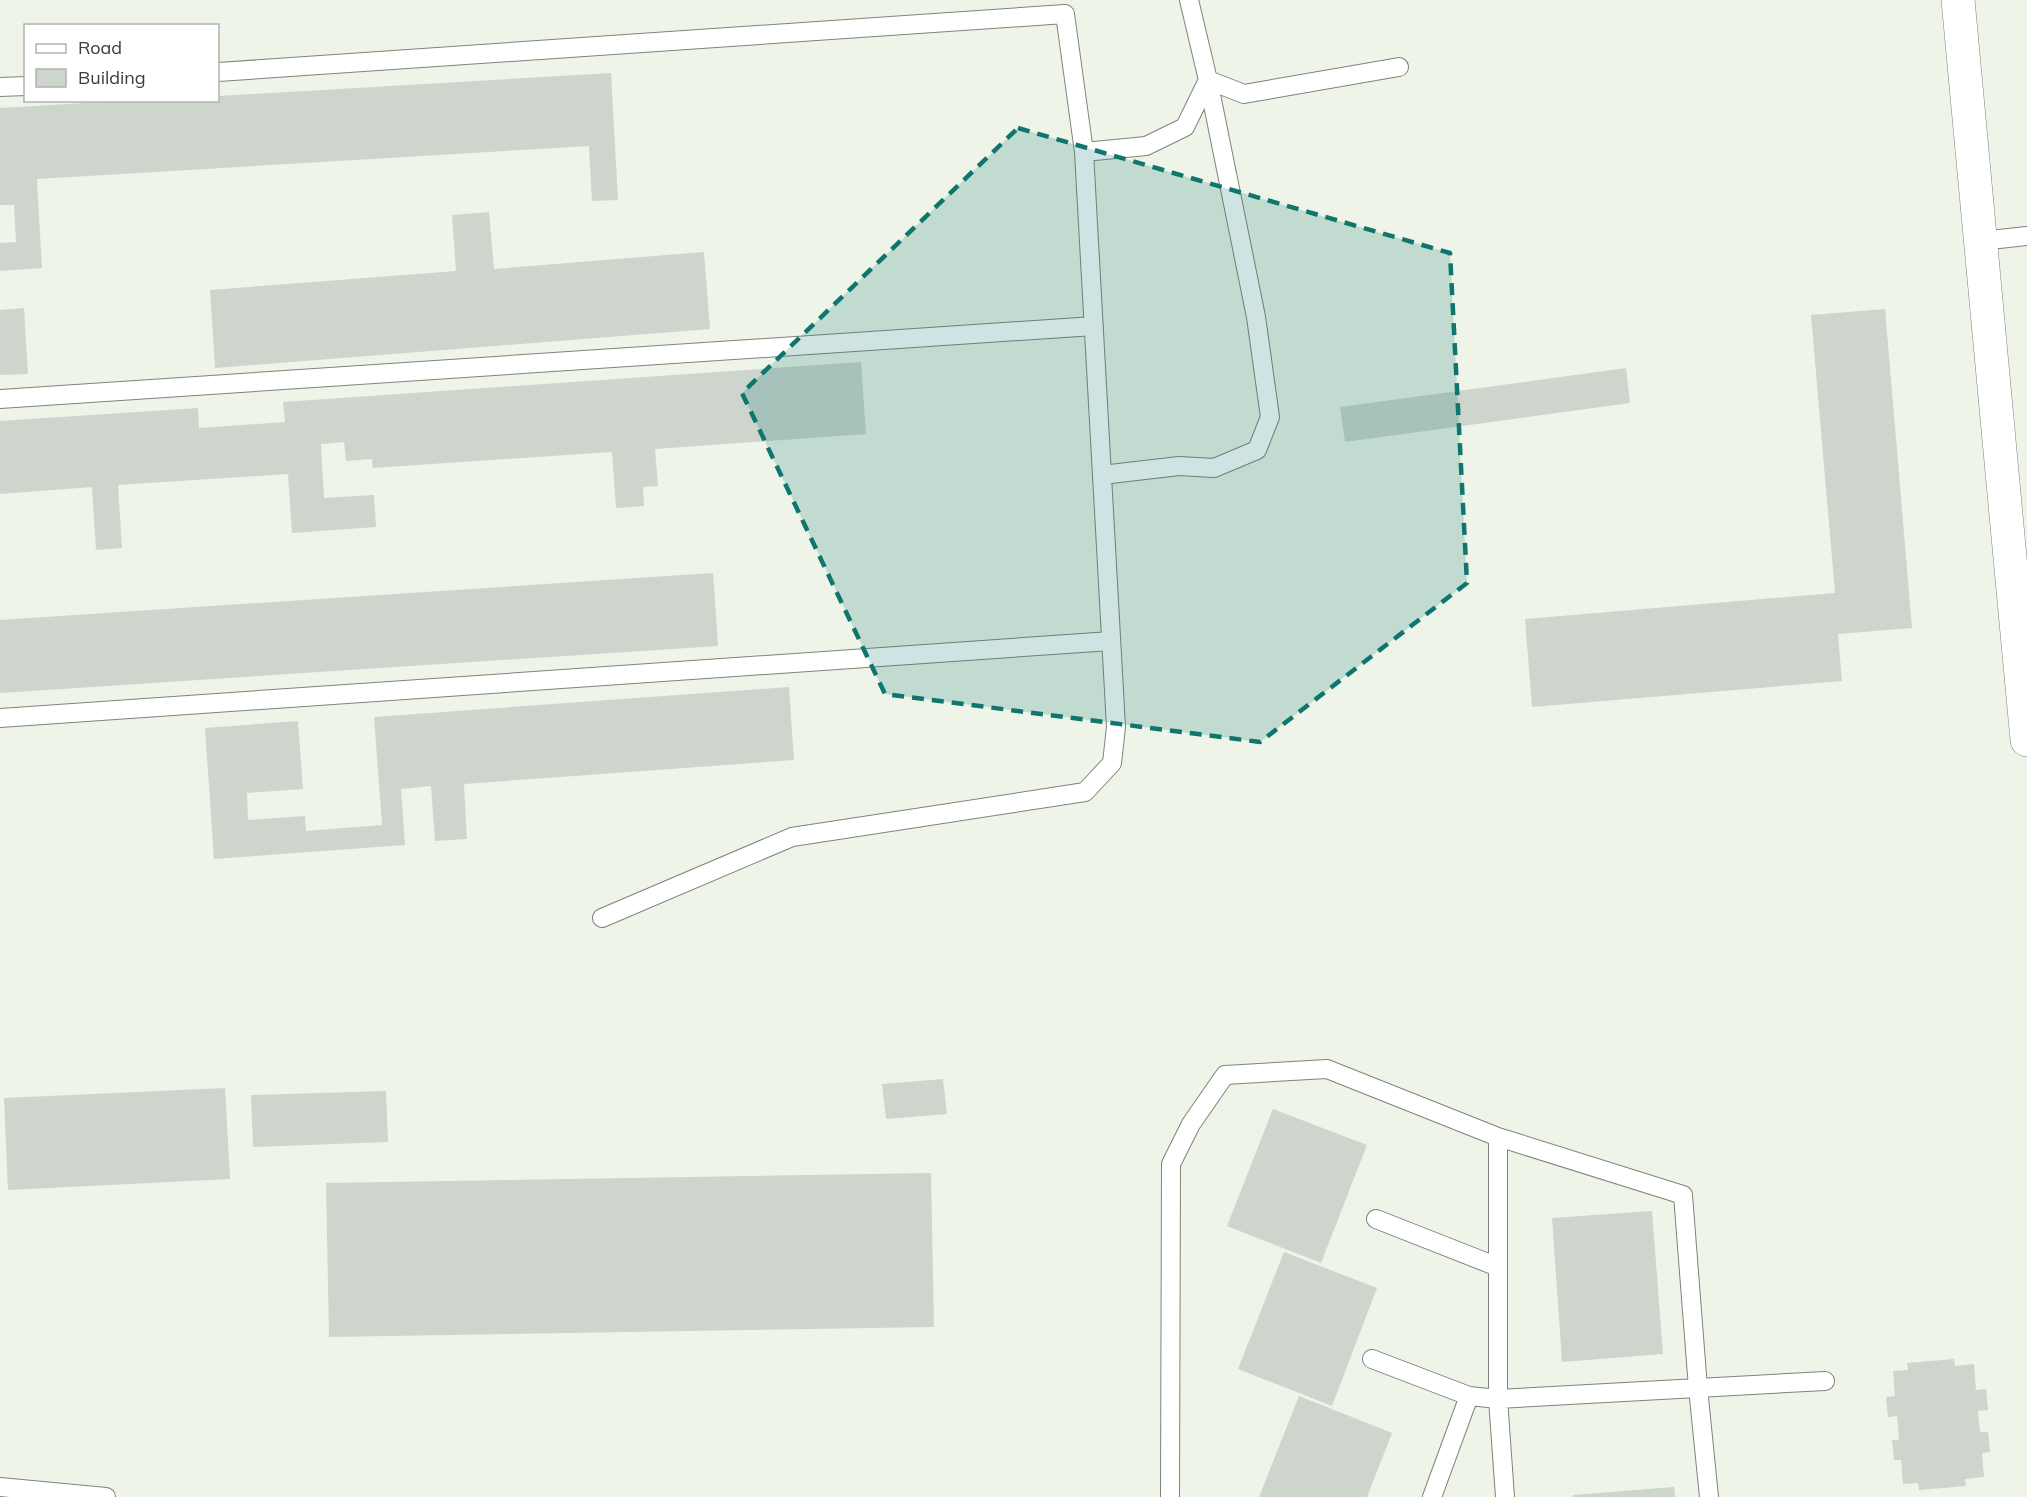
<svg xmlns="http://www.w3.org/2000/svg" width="2027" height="1497" viewBox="0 0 2027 1497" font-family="Mulish,sans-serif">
<rect width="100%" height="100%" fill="#eff4e9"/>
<!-- building -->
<path fill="#cdd5cd" d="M611 73 618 200 592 201 589 146 37 179 42 268 0 271V243L16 242 14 205H0V108L136 100H218V96Z
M489 212 494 269 704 252 710 329 215 368 210 290 456 271 452 215Z
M24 308 28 374 0 375V310Z
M1885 309 1912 628 1838 634 1842 681 1532 707 1525 619 1835 593 1811 315Z
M861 362 866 434 655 449 658 486 643 487 644 506 616 508 612 452 373 468 372 459 346 461 344 442 321 444 324 498 374 495 376 527 292 533 288 474 118 485 122 548 96 550 92 487 0 494V421L198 408 199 428 285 422 283 402Z
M1626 368 1630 403 1345 442 1340 407Z
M713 573 718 646 0 693V620Z
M789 687 794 760 464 784 467 839 435 841 431 786 401 789 405 845 214 859 205 728 298 721 303 789 247 793 248 820 305 816 306 831 382 825 374 717Z
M943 1079 947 1114 886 1119 882 1084Z
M225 1088 230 1179 8 1190 4 1098Z
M386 1091 388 1142 253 1147 251 1095Z
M1273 1109 1367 1145 1321 1263 1227 1226Z
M931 1173 934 1327 329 1337 326 1183Z
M1652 1211 1663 1354 1562 1362 1552 1218Z
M1284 1252 1377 1288 1332 1406 1238 1369Z
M1954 1359 1955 1366 1974 1364 1976 1390 1986 1389 1988 1410 1978 1411 1980 1432H1988L1990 1452 1982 1453 1984 1477 1965 1479 1966 1486 1919 1490 1918 1483 1903 1484 1901 1460H1894L1892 1440H1899L1897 1416 1888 1417 1886 1397 1895 1396 1893 1371 1908 1370 1907 1363Z
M1299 1396 1392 1433 1367 1497H1259Z
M1674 1487 1675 1497H1573V1495Z"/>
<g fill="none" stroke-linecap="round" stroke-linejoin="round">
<!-- service casing -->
<g stroke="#7f8379" stroke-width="20">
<path id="service" d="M1189 0 1208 80 1244 94 1399 67
M218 72 1065 14 1084 152
M0 87 26 86
M1981 241 2027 236
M0 399 1094 326
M0 718 1111 641
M602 918 792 837 1085 792 1112 763 1116 727 1084 152 1146 146 1185 127 1208 80 1256 317 1270 417 1257 450 1214 468 1179 466 1102 475
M1498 1137V1399L1505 1497
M1376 1219 1498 1267
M1372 1359 1469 1396 1432 1497
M1469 1396 1498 1399 1825 1381
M0 1487 106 1497
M1170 1497 1171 1164 1191 1124 1225 1075 1327 1069 1498 1137 1683 1195 1698 1388 1709 1497"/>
</g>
<!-- tertiary casing -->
<g stroke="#7f8379" stroke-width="34">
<path id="tertiary" d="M1958 0 2027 740"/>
</g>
<!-- service -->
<use href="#service" stroke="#fff" stroke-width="18"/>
<!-- tertiary -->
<use href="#tertiary" stroke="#fff" stroke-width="33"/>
</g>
<!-- marked area -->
<path fill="#0f766e" fill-opacity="0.2" stroke="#0f766e" stroke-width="4.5" stroke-dasharray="12 8" stroke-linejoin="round" d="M1018 128 1450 253 1467 583 1260 742 885 694 742 393Z"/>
<!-- legend -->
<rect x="24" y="24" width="195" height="78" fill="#ffffff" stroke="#b1b2b0" stroke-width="1.5"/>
<rect x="36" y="44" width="30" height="9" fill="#ffffff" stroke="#b1b2b0" stroke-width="1.5"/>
<text x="78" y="54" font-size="18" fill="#3c3e39">Road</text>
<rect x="36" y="69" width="30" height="18" fill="#cdd5cd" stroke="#b1b2b0" stroke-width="1.5"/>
<text x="78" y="84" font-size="18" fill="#3c3e39">Building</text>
</svg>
